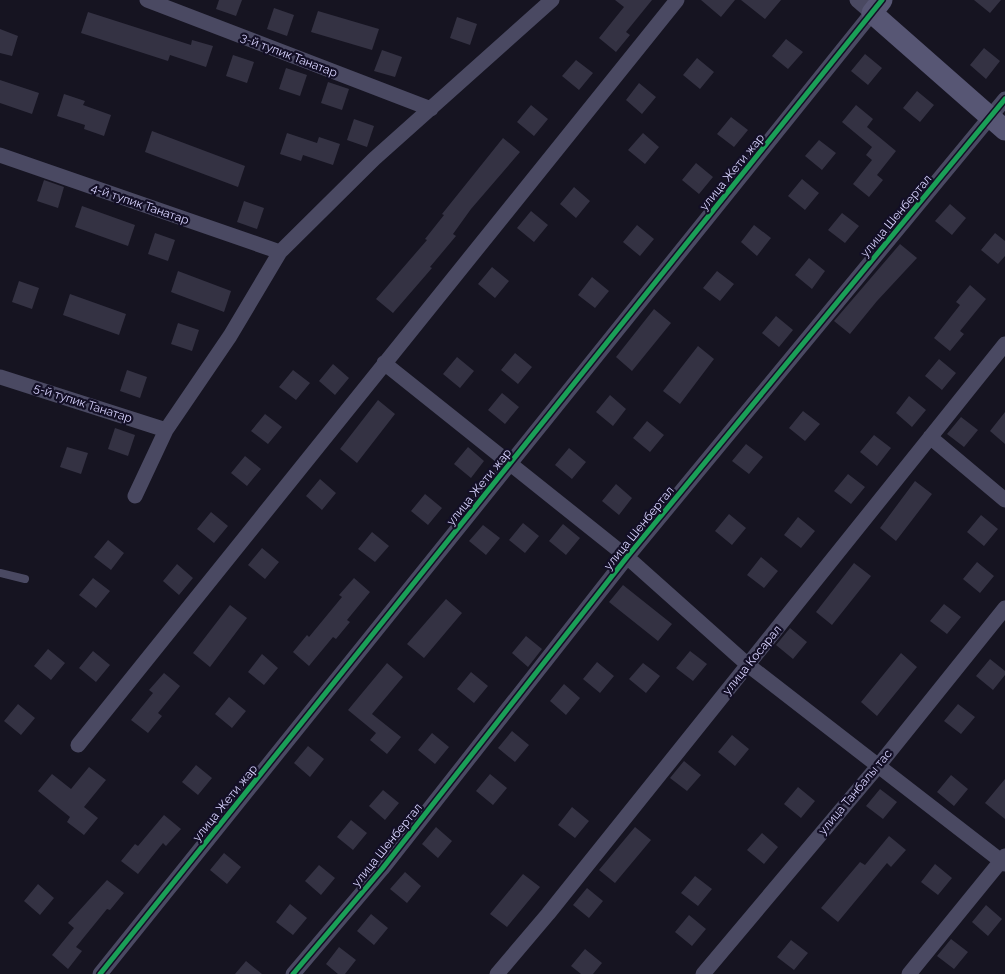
<svg xmlns="http://www.w3.org/2000/svg" width="1005" height="974" viewBox="0 0 1005 974" font-family="Raleway,sans-serif">
<rect width="100%" height="100%" fill="#161421"/>
<!-- building -->
<path fill="#343243" d="M219 0H242L236 16 216 9Z
M615 0H652L626 32 630 35 616 52 599 38 624 7Z
M701 0H735L721 17Z
M741 0H781L765 19Z
M974 0H1001L990 13Z
M274 8 294 15 287 36 267 29Z
M318 11 379 29 372 50 311 32Z
M88 12 191 45 192 40 213 46 206 67 170 55 168 61 81 33Z
M457 17 477 24 470 45 450 38Z
M0 29 18 36 12 56 0 53Z
M786 39 803 52 788 69 772 56Z
M984 48 1000 61 986 79 970 65Z
M382 50 402 57 395 77 374 71Z
M865 54 882 68 868 85 851 71Z
M233 55 254 62 247 83 226 76Z
M697 58 714 72 700 89 683 75Z
M576 60 593 73 579 90 562 76Z
M286 68 307 75 300 96 279 89Z
M0 80 39 93 32 114 0 103Z
M328 82 349 89 342 110 321 103Z
M639 83 656 97 642 114 626 100Z
M917 91 934 105 920 122 903 108Z
M64 94 85 101 83 105 111 115 104 136 84 129 85 125 57 116Z
M531 105 548 119 534 136 517 122Z
M856 105 873 119 867 127 896 151 877 175 883 180 869 197 853 184 872 160 866 155 872 147 842 122Z
M731 117 748 130 734 147 717 134Z
M354 119 374 126 367 147 347 140Z
M152 131 245 166 238 187 145 152Z
M287 133 317 143 319 137 340 144 333 165 303 155 301 161 280 154Z
M643 133 659 147 645 164 628 150Z
M503 138 520 152 471 209 453 234 456 236 430 267 432 268 393 313 376 299 427 240 425 239 444 215 442 214Z
M819 140 836 153 822 170 805 156Z
M696 163 713 177 699 194 682 180Z
M802 179 819 193 805 210 788 196Z
M44 180 64 187 58 208 37 201Z
M574 187 590 201 576 218 560 204Z
M244 201 264 208 257 229 237 222Z
M950 204 966 218 952 235 935 221Z
M82 206 135 225 128 246 75 227Z
M531 211 548 225 534 242 517 228Z
M842 213 859 226 845 243 828 230Z
M637 225 654 239 640 256 623 242Z
M754 225 771 238 757 256 741 242Z
M155 233 175 240 168 261 148 254Z
M995 233 1005 241V256L998 264 981 250Z
M900 244 917 258 877 301 850 334 834 321Z
M809 258 825 271 812 289 795 275Z
M492 267 509 281 495 298 478 284Z
M178 271 231 291 224 312 171 292Z
M717 271 734 284 720 301 703 288Z
M592 277 609 291 595 308 578 295Z
M19 281 39 288 32 309 12 302Z
M970 285 986 299 960 331 964 334 950 351 934 338 960 305 956 302Z
M70 294 126 314 119 335 63 315Z
M654 309 671 323 632 371 616 357Z
M776 316 793 330 779 347 762 333Z
M178 323 199 330 192 351 171 344Z
M698 346 714 359 680 404 663 391Z
M515 353 532 367 518 384 501 370Z
M457 357 474 371 460 388 443 374Z
M939 359 956 373 942 390 925 376Z
M333 364 349 378 335 395 319 381Z
M127 370 147 377 140 398 120 391Z
M293 370 310 383 296 400 279 387Z
M502 393 519 407 505 424 488 410Z
M610 395 626 409 613 426 596 412Z
M909 396 926 410 912 427 896 413Z
M378 400 395 414 357 463 340 449Z
M803 411 820 424 805 441 789 428Z
M1005 412V444L990 431Z
M265 414 282 427 268 444 251 431Z
M961 417 978 430 964 447 947 434Z
M647 421 664 435 650 452 633 438Z
M115 428 135 435 128 456 108 449Z
M874 435 891 448 877 466 860 452Z
M746 444 763 457 749 474 732 461Z
M67 447 88 453 81 474 60 467Z
M468 447 484 461 471 478 454 464Z
M569 448 586 462 572 479 555 465Z
M245 456 261 469 247 486 231 473Z
M848 474 865 487 851 504 834 491Z
M320 479 336 493 322 510 306 496Z
M915 481 932 494 896 541 880 528Z
M616 484 632 498 619 515 602 501Z
M425 494 442 508 428 525 411 511Z
M211 512 228 526 214 543 197 529Z
M729 514 746 528 732 545 715 531Z
M981 515 998 529 984 546 967 532Z
M798 517 815 531 801 548 784 535Z
M523 523 539 536 525 553 509 540Z
M563 524 580 538 566 555 549 541Z
M483 525 500 538 486 555 469 541Z
M372 532 389 546 375 562 358 549Z
M108 540 124 553 111 570 94 557Z
M262 548 279 562 265 579 248 565Z
M761 557 778 571 764 588 747 575Z
M977 562 994 576 980 593 963 579Z
M854 563 871 576 832 625 816 612Z
M177 564 193 578 179 595 163 581Z
M93 578 110 591 96 608 79 595Z
M354 578 370 592 347 620 350 622 336 639 333 637 309 666 293 652 307 635 309 637 342 597 339 595Z
M623 585 672 624 658 641 609 602Z
M446 599 462 613 424 658 407 644Z
M944 604 961 617 947 634 930 621Z
M230 605 247 618 210 667 193 653Z
M790 628 807 642 793 659 776 645Z
M526 636 542 649 528 667 512 653Z
M48 649 65 663 51 680 34 666Z
M93 651 110 665 96 682 79 668Z
M690 651 707 664 693 681 676 668Z
M901 653 917 667 877 716 861 702Z
M262 654 278 668 264 685 248 672Z
M990 659 1005 671V675L993 690 976 676Z
M597 662 614 676 600 693 583 679Z
M387 663 403 677 372 714 401 737 387 754 370 740 376 733 348 710Z
M643 663 660 676 646 693 629 679Z
M471 672 488 686 474 703 457 689Z
M164 673 180 686 158 713 162 716 148 733 131 720 153 693 149 690Z
M564 684 580 698 566 715 550 701Z
M229 697 246 711 232 728 215 714Z
M18 704 35 718 21 735 4 721Z
M958 704 975 717 961 734 944 721Z
M512 731 529 745 515 762 498 748Z
M432 733 449 747 435 764 418 750Z
M732 735 749 749 735 766 718 752Z
M308 746 324 759 310 777 294 763Z
M684 761 701 775 687 791 670 778Z
M196 765 212 778 198 795 182 782Z
M89 767 106 780 84 807 98 818 84 835 67 822 70 817 38 791 52 774 71 789Z
M490 774 507 788 493 805 476 791Z
M951 775 968 789 954 806 937 792Z
M1005 779V819L985 803Z
M798 787 815 801 801 818 784 804Z
M880 789 897 802 883 819 866 806Z
M383 790 399 803 385 820 369 806Z
M572 807 589 821 575 838 558 825Z
M164 815 181 829 166 846 163 843 138 874 121 861 135 844 138 846Z
M351 820 367 833 353 850 337 837Z
M436 827 452 841 438 858 422 844Z
M635 827 651 840 615 883 599 870Z
M762 833 778 847 764 864 747 850Z
M889 836 906 850 891 867 887 863 838 922 821 908 860 862 865 865Z
M224 853 241 867 227 884 210 870Z
M935 864 952 878 938 895 921 882Z
M319 865 335 878 321 895 305 881Z
M405 872 421 886 407 903 390 889Z
M523 874 540 887 507 927 490 914Z
M695 876 712 889 698 906 681 893Z
M107 880 124 893 110 910 107 909 76 947 82 951 68 969 52 955 74 928 68 923Z
M38 884 54 898 40 915 24 901Z
M587 888 603 901 589 918 573 905Z
M290 904 307 918 293 935 276 922Z
M986 905 1002 919 988 936 972 922Z
M371 914 388 928 374 945 357 931Z
M689 915 706 929 692 946 675 932Z
M951 939 968 952 954 969 937 956Z
M791 940 808 953 794 970 777 957Z
M339 947 356 960 345 974H338L326 964Z
M585 949 602 963 593 974H581L571 966Z
M246 961 262 974H235Z"/>
<g fill="none" stroke-linecap="round" stroke-linejoin="round">
<!-- lane -->
<path stroke="#4a4962" stroke-width="8" d="M0 573 25 579"/>
<!-- street -->
<path stroke="#4a4962" stroke-width="15" d="M147 0 431 109
M0 155 280 252
M384 363 627 557 748 665 1005 864
M0 377 166 430
M930 437 1005 500
M135 496 166 430 230 336 280 252 374 159 552 0
M78 745 677 0
M100 974 872 13 857 0
M293 974 382 869 627 557 1005 99
M497 974 548 914 1005 344
M703 974 879 765 1005 608
M909 974 1005 856"/>
<!-- secondary -->
<path stroke="#575674" stroke-width="21" d="M882 0 872 13 1005 130"/>
<!-- cycleway casing -->
<g stroke="#130f26" stroke-width="8">
<path id="cycleway" d="M100 974 882 0
M293 974 382 869 627 557 1005 99"/>
</g>
<!-- cycleway -->
<use href="#cycleway" stroke="#1a9f57" stroke-width="5"/>
</g>
<g text-anchor="middle" dominant-baseline="central" stroke-width="4.5" stroke-linejoin="round" paint-order="stroke">
<!-- street labels -->
<g font-size="12" fill="#d9d4ff" stroke="#130f26">
<text transform="translate(289 55) rotate(21)">3-й тупик Танатар</text>
<text transform="translate(732 172) rotate(-51)">улица Жети жар</text>
<text transform="translate(140 204) rotate(19)">4-й тупик Танатар</text>
<text transform="translate(896 216) rotate(-50)">улица Шенбертал</text>
<text transform="translate(83 403) rotate(18)">5-й тупик Танатар</text>
<text transform="translate(479 487) rotate(-51)">улица Жети жар</text>
<text transform="translate(639 528) rotate(-51)">улица Шенбертал</text>
<text transform="translate(752 660) rotate(-51)">улица Косарал</text>
<text transform="translate(855 792) rotate(-50)">улица Танбалы тас</text>
<text transform="translate(225 803) rotate(-51)">улица Жети жар</text>
<text transform="translate(387 845) rotate(-51)">улица Шенбертал</text>
</g>
</g>
</svg>
